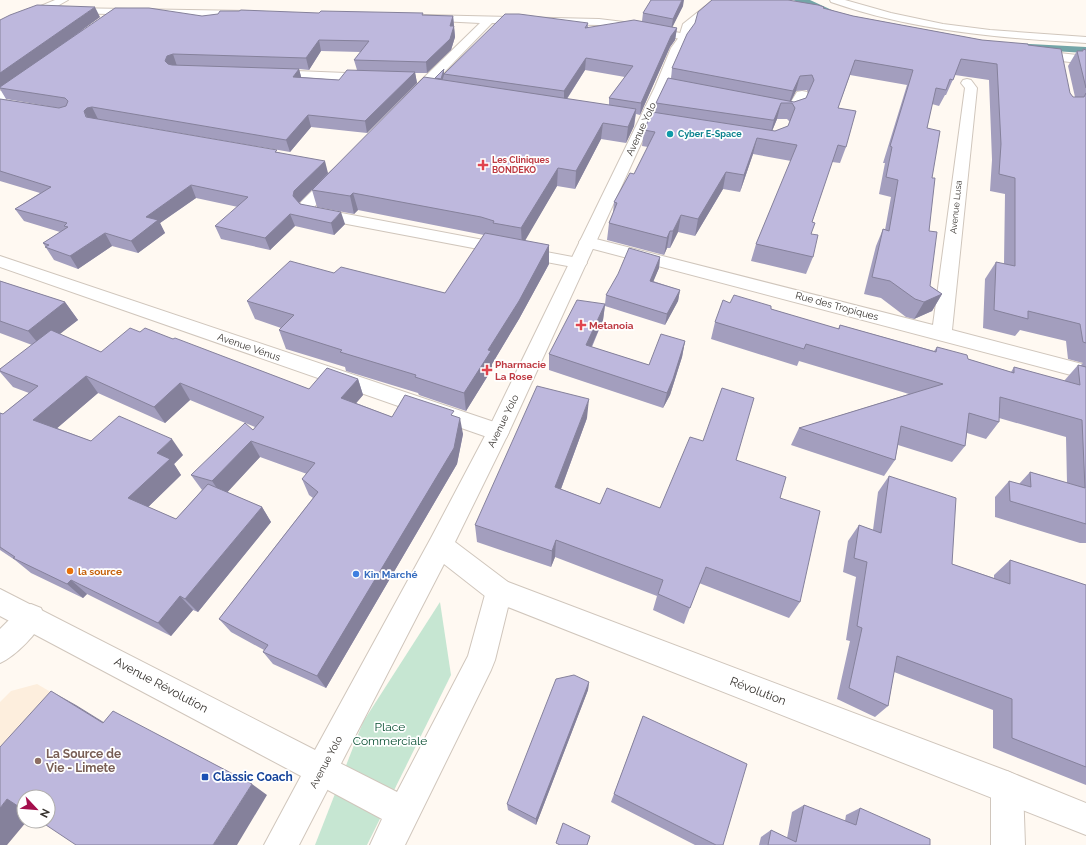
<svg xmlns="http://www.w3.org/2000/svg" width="1086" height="845" viewBox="0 0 1086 845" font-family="Raleway,sans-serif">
<rect width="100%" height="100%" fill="#fff9f2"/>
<!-- built -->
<path fill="#fdeedd" d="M37 684 106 724 24 797V821H27L7 845H0V702L11 691Z"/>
<!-- green -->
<path fill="#c6e6d2" d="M440 602 451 675 367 845H315L363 722Z"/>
<!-- water -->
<path fill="#73a5a7" d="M793 0H810L847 17 883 28 953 40 1086 47V53L970 46 922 38 900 32 890 33 863 27Z"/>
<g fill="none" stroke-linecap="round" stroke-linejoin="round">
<!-- minor casing -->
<g stroke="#d0c6bc" stroke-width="2">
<path id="minor" d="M55 0H68L45 13 0 30V23Z
M830 0H845L891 13 943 24 990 30 1086 37V43C999 38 914 31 831 2Z
M68 8 248 11 253 14 248 17 64 13 63 11 64 9Z
M424 15 599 19 632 23 685 34 689 35 691 37 689 39 685 40 632 29 599 25 492 23 415 102H405L403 99 405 96 480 23 420 20 419 18 420 16Z
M1033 50 1086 56V64L1029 57 1027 54 1029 51Z
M271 70 371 74 375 75 377 78 375 81 371 82 267 77 265 74 267 71Z
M28 73 32 74 34 77 32 80 5 100 0 101V91L24 74Z
M967 79 971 80 977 88 952 330 1086 365V379L582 246 579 242 582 238 588 237 933 325 965 88 961 83 963 80Z
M802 91 807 92 808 95 798 112C789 117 781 115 771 113L769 110 771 107H788L797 92Z
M334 172 339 174 342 177 315 206V208L578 258 584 259 587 263 584 267 578 268 310 217 304 215 298 209 301 202 329 174Z
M0 256 506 426 509 432 506 438 498 441 490 438 0 267Z
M499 579 508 582 512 591 495 660 491 670 405 845H370L382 819 311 781 306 770 311 759 322 754 397 792 468 656 486 591 490 582Z
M31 604 41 608 45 617C38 633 16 656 0 663V629L21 608Z
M1007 771 1018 776 1023 787 1025 845H991V787L996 776Z"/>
</g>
<!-- tertiary casing -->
<g stroke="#d0c6bc" stroke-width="2">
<path id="tertiary" d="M713 0H724L694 25 691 37 683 48 667 87 509 432 455 542 508 582 1007 771 1086 803V835L490 600 444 564 299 845H264L301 776 0 616V589L315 750 431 538 487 432 655 87 671 48 679 37 683 24Z"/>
</g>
<!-- minor -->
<use href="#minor" fill="#fff" fill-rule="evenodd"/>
<!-- tertiary -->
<use href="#tertiary" fill="#fff" fill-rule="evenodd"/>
</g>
<!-- wall -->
<path fill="#a39ebe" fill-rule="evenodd" d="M683 6 672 27 677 28 675 40 670 47 640 115 636 114 634 126 626 143 601 139 575 189 557 186 524 241 549 245V264L519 319 492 364V369L466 411 419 395 418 393 346 371 345 367 286 349 279 330 281 328 255 319 247 301 334 273 445 293 484 235 358 210 354 214 317 207 312 190 299 203 345 224 334 235 295 226 270 250 221 239 215 226 238 207 196 198 160 223 165 233 138 253 112 246 78 269 54 260 43 243 60 232 24 221 15 209 40 193 0 181V99L59 108 6 99 0 89V20L100 17 82 30 202 16 319 13 453 16 455 37 451 50 427 73H415L417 83 367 133 311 127 290 152 98 119 278 152 328 173 435 78 444 74 588 23V28L642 21 643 13ZM321 51 361 52 354 60 357 70 339 80 301 77 299 69 309 70ZM585 70 625 77 609 98V105L567 99Z
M823 8 853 16 982 40 1028 45 1073 97H1075L1068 66 1077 51H1082L1083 49 1086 50V543H1080L995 517V497L1009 481 1019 484 1030 472 1067 483 1066 437 999 418V422L986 439 967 433 965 446 952 462 898 445 895 460 884 476 791 445 799 428 909 394 799 361 797 366 711 339 715 322 730 303 771 309 838 329 840 325 934 351 937 347 968 359 1011 372 1014 367 1064 381 1078 365 1080 366 1083 363 1068 359 1066 341 1020 330 1015 336 983 328 985 279 996 262 1004 264 1005 194 990 191 992 160 989 80 955 75 946 95H945L939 106 932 104 927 128 932 178 929 231 930 286 942 294 932 311 914 319 906 317 881 298 864 294 876 246 883 229 885 230 891 197 879 194 885 163H883L907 85 850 75 838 108 846 147 840 163 832 162 812 222 811 234 813 257 806 274 751 261 756 244 791 161 753 154 740 192 723 189 695 236 678 232 670 248H667L664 255 607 240 609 223 613 213 614 202 634 174 648 147 642 146 644 130 655 113 656 103 671 79 672 68ZM807 90 808 93 806 98 794 102 791 101 796 91ZM777 119H787L790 122 788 126 775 131H772Z
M660 257 659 268 653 281 680 290 678 301 665 325 605 306 603 320 592 347 649 365 685 341 682 357 670 395 663 408 549 370V354L605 304 606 295Z
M0 281 65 302 78 320 59 334 101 352 140 332 173 339 309 389 358 379 363 395 356 403 392 417 454 416 463 434 457 464 326 688 273 664 263 652 264 650 231 632 219 619 313 498 309 495 302 479 307 474 260 457 227 492 262 507 271 522 198 612 193 610 171 636 87 594 83 598 31 573 15 560 0 550V413L3 414 29 393 13 387 0 372V369L32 345 0 333ZM98 393 165 423 190 400 255 427 253 430 191 475 202 490 176 519 148 507 181 475 174 464 183 455 91 441 57 428Z
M587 418 561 489 600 504 660 508 736 460 780 498 800 602 789 618 699 583 684 624 653 610 657 596 555 557 551 567 477 542 475 525Z
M889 476 952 564 994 578V575L1010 560 1086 585V785L993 748V710L894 672 888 706 875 717 837 699 850 641 846 640 856 577 843 572 848 541 859 525 873 530 878 492Z
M589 682 588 690 536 825 508 810 507 804Z
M643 716 723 845H695L611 802Z
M804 805 845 821 846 815 860 808 930 845H759L761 837 771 830 787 838 792 812Z"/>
<!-- shaded-wall -->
<path fill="#85819b" d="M682 0H684L683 6 671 30 673 19Z
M95 7 100 17 2 88H0V73Z
M453 16 455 37 451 50 427 73 426 62 450 26Z
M677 28 675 40 670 47 640 115 641 103 671 36Z
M319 40 321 51 309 70 306 58Z
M173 54 177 66 170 72 165 61 167 56Z
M586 58 585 70 564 103V91Z
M299 69 302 80 293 77Z
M444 69V75L441 85V79Z
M415 72 417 83 367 133 365 121Z
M800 76 796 91 790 103H789L793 91Z
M781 103 777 119 770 136 774 120Z
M92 107 98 119 90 123 84 111 87 108Z
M636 109 634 126 626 143 628 127Z
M308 115 311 127 290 152 286 140Z
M603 123 601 139 575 189 576 171Z
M757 138 753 154 740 192 744 175Z
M325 161 328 173 298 204 293 196 294 191Z
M558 168 557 186 522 246 521 228Z
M726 172 723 189 695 236 698 219Z
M191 185 196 198 160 223 165 233 138 253 131 241 146 217Z
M353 193 358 210 354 214 350 196Z
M341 212 345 224 334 235 331 223Z
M290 214 295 226 270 250 265 238Z
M681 215 678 232 670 248 673 231Z
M670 231 667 248 664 255 667 238Z
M105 233 112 246 78 269 70 256Z
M549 245V264L519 319 492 364V369L466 411 464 393 488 350Z
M660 257 659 268 649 292 650 281Z
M680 290 678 301 665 325 667 314Z
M942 294 932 311 914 319 924 302Z
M65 302 78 320 42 348 28 331Z
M605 304 603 320 585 361 586 345Z
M685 341 682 357 670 395 663 408 667 393Z
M86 376 98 393 48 436 33 420Z
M358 379 363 395 347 414 341 398Z
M180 383 190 400 165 423 154 407Z
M589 399 587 418 555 505V487Z
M460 418 463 434 457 464 326 688 317 676Z
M172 439 183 455 174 464 181 475 141 514 128 498 157 453Z
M251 441 260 457 223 497 212 481Z
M262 507 271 522 198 612 185 599Z
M556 540 555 557 551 567 552 551Z
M71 580 87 594 83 598 67 584Z
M180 596 193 610 171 636 158 623Z
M589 682 588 690 536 825V819Z
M51 691 76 705 126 736 103 723Z
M252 784 267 795 237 845H213Z
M7 799 24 805V821H27L7 845H0V808Z"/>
<!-- building -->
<path fill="#beb8dd" stroke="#85819b" d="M651 0H682L673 19 643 13Z
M712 0H788L818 5 824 7 823 8 853 16 982 40 1028 44V45L1061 49 1070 93 1073 97H1084L1086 93V343L1083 342 1080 324 1028 311V319L994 310 996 262 1015 266V178L999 174 1001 144 997 64 961 59 953 80 950 79 946 90 936 88 927 128 940 131 932 178H935L929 231 937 232 930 286 942 294 924 302 915 299 890 281 872 277 883 229 889 231 898 180 886 177 892 147 890 146 913 70 855 60 838 108 856 111 846 147 838 145 812 222 815 223 811 234 818 235 813 257 756 244 797 145 757 138 744 175 726 172 698 219 681 215 673 231H670L667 238 609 223 617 203 614 202 630 173 634 174 655 132 644 130 652 112 775 131 788 126 795 108 792 103H781L774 120H772L656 103 668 78 794 102 806 98 814 80 812 75 800 76 793 91 672 68 687 34 695 23 698 12Z
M37 5 95 7 0 73V20L10 15Z
M115 8H149L202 16 218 14 220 11H239L241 10 319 13 321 11 423 13 422 15 453 16 450 26H454L450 39 426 62 354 60 369 41 319 40 306 58 173 54 167 56 165 61 168 64 172 65 299 69 293 77 339 80 347 70 415 72 365 121 308 115 286 140 92 107 87 108 84 111 86 117 277 150 275 152 325 161 294 191 293 196 300 204 341 212 331 223 290 214 265 238 215 226 248 197 191 185 146 217 158 220 131 241 105 233 70 256 45 247 49 245 43 243 68 227 64 226 67 223 15 209 51 187 0 171V99L59 108 66 106 68 101 65 98 0 88V87Z
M505 14H519L588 23 585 28 634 20 677 28 671 36 641 103 609 98 633 66 586 58 564 91 444 74Z
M1083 49 1086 50V88L1077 51H1083Z
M444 69 441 79 435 78Z
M424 77 636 109 628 127 603 123 576 171 558 168 521 228 493 223 494 221 481 217 353 193 350 196 312 190Z
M485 233 549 245 519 301 488 350 491 351 464 393 415 377 416 375 340 352 342 350 279 330 294 315 247 301 290 261 334 273 341 267 445 293Z
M629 248 660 257 650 281 680 290 667 314 606 295 618 274Z
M0 281 65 302 28 331 0 321Z
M734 295 771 306V309L839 329 840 325 936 352 937 347 967 355 968 359 1014 373V367L1080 385 1078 365 1086 367V524L1010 501 1009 481 1031 487 1030 472 1085 488 1082 420 1000 397 999 422 969 413 965 446 901 426 895 460 799 428 943 384 806 344 804 349 715 322 723 300 730 303Z
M577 300 605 304 586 345 649 365 661 334 685 341 673 379 667 393 549 354Z
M130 328 140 332 145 328 173 339 175 338 309 389 327 368 358 379 341 398 392 417 405 395 454 411 451 415 460 418 454 448 317 676 263 652 268 645 219 619 318 492 302 479 315 463 251 441 212 481 191 475 245 423 253 430 264 417 180 383 154 407 86 376 33 420 91 441 119 416 172 439 157 453 170 459 128 498 176 519 208 484 262 507 185 599 180 596 158 623 71 580 67 584 13 558 15 557 0 547V413L3 414 38 386 0 371V369L51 330 101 352Z
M537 386 589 399 555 487 600 504 607 488 660 508 690 437 703 441 722 388 754 398 736 460 786 477 780 498 820 511 800 602 706 567 690 608 658 594 663 580 556 540 552 551 475 525Z
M889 476 956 498 952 564 1010 584V560L1086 585V767L1012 738V699L897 656 888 706 849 688 862 628 857 626 867 562 854 558 859 525 881 533Z
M574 675 589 682 536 819 507 804 556 679Z
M51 691 103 723 113 711 252 784 213 845H76L40 821H48V797H24V810L7 799 0 808V747Z
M643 716 747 764 723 845H716L614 794Z
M804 805 856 825 860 808 930 839V845H768L771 830 796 842Z
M563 823 590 836 587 845H560L556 843Z"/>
<!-- markers -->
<circle fill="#0f9aa8" stroke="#fff" stroke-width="1.5" cx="670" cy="134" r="4"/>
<g fill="#e0444e" stroke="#fff" stroke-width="1.5">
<path d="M481 159h4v4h4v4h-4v4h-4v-4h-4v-4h4z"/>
<path d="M579 319h4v4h4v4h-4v4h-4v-4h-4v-4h4z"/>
<path d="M485 364h4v4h4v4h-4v4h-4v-4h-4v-4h4z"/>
</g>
<circle fill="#e8710a" stroke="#fff" stroke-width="1.5" cx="70" cy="571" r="4"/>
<circle fill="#3f7fe0" stroke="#fff" stroke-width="1.5" cx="356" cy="574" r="4"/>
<circle fill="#8d6e63" stroke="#fff" stroke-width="1.5" cx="38" cy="761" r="4"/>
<rect fill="#1a4fb4" stroke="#fff" stroke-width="1.5" x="201" y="773" width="8" height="8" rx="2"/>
<g text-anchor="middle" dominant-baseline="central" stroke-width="3.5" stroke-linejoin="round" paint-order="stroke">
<!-- far-culture labels -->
<g font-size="9" font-weight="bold" fill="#0d838f" stroke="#fff" text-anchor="start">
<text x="678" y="134">Cyber E-Space</text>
</g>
<!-- far-health labels -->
<g font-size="9" font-weight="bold" fill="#be3a42" stroke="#fff" text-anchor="start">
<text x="492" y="160">Les Cliniques<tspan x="492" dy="10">BONDEKO</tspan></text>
</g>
<!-- far-street labels -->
<g font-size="9" fill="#36322e" stroke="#fff">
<text transform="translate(956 207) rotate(-84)">Avenue Lusa</text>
</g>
<!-- street labels -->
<g font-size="10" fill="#36322e" stroke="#fff">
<text transform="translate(641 129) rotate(-65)">Avenue Yolo</text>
<text transform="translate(837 306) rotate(15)">Rue des Tropiques</text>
<text transform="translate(249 347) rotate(19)">Avenue Vénus</text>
<text transform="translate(503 421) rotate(-64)">Avenue Yolo</text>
<text transform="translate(326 762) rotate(-62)">Avenue Yolo</text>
</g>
<!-- health labels -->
<g font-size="10" font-weight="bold" fill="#be3a42" stroke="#fff" text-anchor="start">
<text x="589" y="325">Metanoia</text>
<text x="495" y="364">Pharmacie<tspan x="495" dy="12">La Rose</tspan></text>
</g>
<!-- food labels -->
<g font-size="10" font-weight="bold" fill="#c56008" stroke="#fff" text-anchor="start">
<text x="78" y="571">la source</text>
</g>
<!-- shop labels -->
<g font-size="10" font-weight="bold" fill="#366cbe" stroke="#fff" text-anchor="start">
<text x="364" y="574">Kin Marché</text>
</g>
<!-- near-street labels -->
<g font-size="12" fill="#36322e" stroke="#fff">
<text transform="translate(161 685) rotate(28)">Avenue Révolution</text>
<text transform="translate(758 691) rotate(21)">Révolution</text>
</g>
<!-- near-park labels -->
<g font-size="12" fill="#074e31" stroke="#fff">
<text x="390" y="727">Place<tspan x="390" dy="14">Commerciale</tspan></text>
</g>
<!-- near-education labels -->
<g font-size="12" font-weight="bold" fill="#785e54" stroke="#fff" text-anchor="start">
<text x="46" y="754">La Source de<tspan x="46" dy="14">Vie - Limete</tspan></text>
</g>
<!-- near-transit labels -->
<g font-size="12" font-weight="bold" fill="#164399" stroke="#fff" text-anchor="start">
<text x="213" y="777">Classic Coach</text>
</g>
</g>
<!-- north arrow -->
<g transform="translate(36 809) rotate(116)"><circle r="19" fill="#ffffff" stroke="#afadab"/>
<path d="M0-3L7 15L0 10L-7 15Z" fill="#a40f4c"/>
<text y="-6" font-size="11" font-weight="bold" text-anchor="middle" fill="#36322e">N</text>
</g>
</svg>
